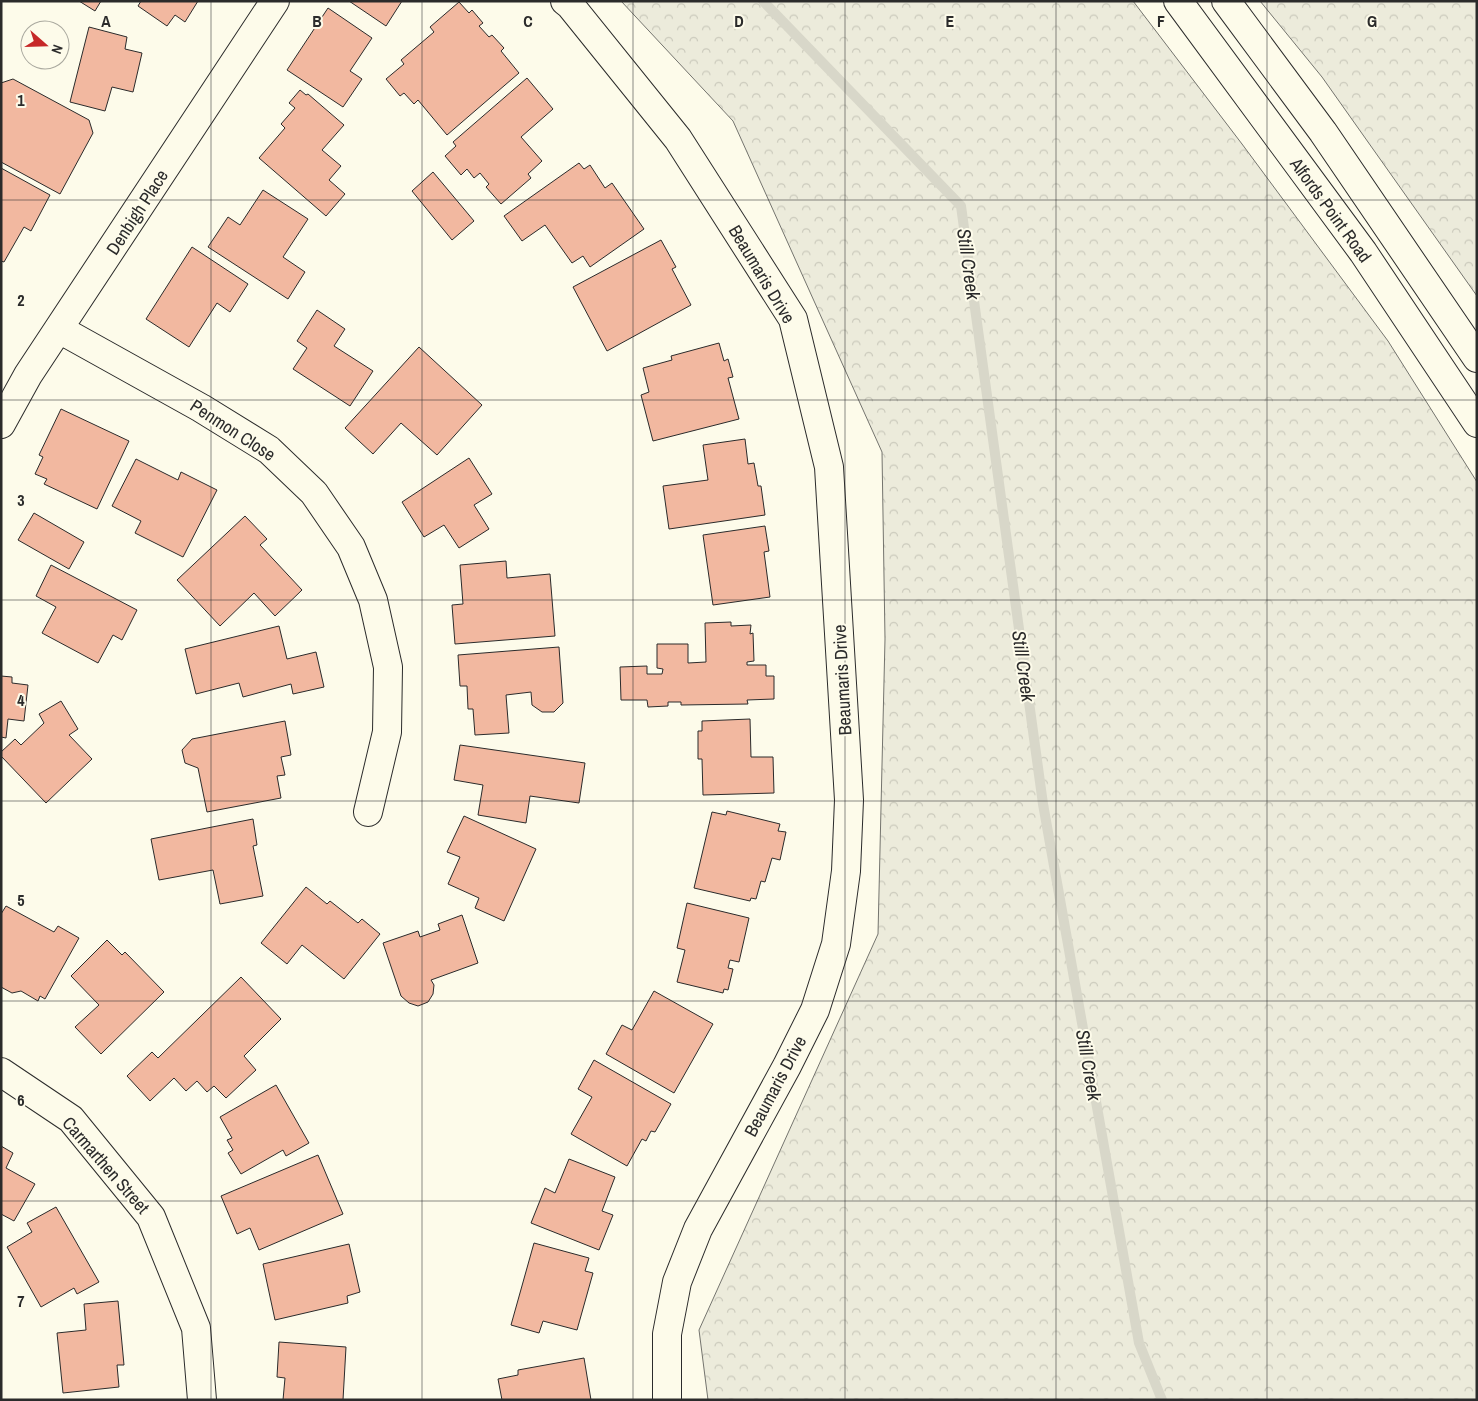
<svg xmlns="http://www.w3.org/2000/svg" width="1478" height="1401" viewBox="0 0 1478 1401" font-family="'Archivo Narrow',sans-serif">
<defs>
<pattern id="forest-crowns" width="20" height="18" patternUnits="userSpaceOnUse" patternTransform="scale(1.25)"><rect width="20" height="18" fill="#ecebdb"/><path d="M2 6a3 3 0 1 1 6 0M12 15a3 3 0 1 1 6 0" fill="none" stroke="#cbcabc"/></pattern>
</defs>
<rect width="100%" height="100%" fill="#fdfbea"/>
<!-- forest -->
<path fill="url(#forest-crowns)" stroke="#74746e" d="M621 1H1133L1242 144 1388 341 1477 482V1400H708L699 1330 878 934 885 639 882 452 733 121Z
M1260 1H1477V296L1322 77Z"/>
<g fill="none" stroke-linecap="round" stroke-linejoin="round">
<!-- stream -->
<path stroke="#d8d7c9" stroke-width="10" d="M763 1 961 206 1043 804 1139 1343 1162 1400"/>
</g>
<!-- building -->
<path fill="#f2b8a0" stroke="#2b2b2b" d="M79 1H101L95 11Z
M141 1H198L185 22 175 15 167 26 138 6Z
M349 1H402L386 26Z
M459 2 469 13 472 10 483 23 479 26 489 37 492 35 504 48 501 51 519 73 447 135 418 100 414 104 404 93 400 96 386 79 404 64 401 60 434 32 430 27Z
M328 8 372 38 350 71 362 79 343 107 287 70Z
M89 27 127 37 125 49 142 53 133 92 112 87 105 111 70 102Z
M527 78 553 109 521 137 542 161 528 174 531 178 501 204 486 187 489 184 480 173 474 178 467 169 461 175 445 156 456 146 453 142Z
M13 79 89 120 93 133 60 194 1 162V83Z
M300 90 306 95 308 94 344 125 322 150 341 166 329 180 345 194 326 216 259 158 285 128 281 124 295 108 289 103Z
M579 163 584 169 590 165 605 188 612 183 644 229 590 267 583 256 572 263 545 225 522 241 504 216Z
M1 168 50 195 31 231 24 227 4 262 1 261Z
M433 172 474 221 452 240 412 191Z
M263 190 308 219 283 257 305 272 288 299 208 247 228 217 240 225Z
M661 240 676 267 672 269 691 305 607 351 573 287Z
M192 247 248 284 230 312 217 303 189 347 146 319Z
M317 310 345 329 334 346 373 371 350 406 293 369 307 348 297 341Z
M719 343 724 361 728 359 733 377 728 378 739 419 653 441 641 395 649 392 643 368 672 360 671 356Z
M419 347 482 405 437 455 401 423 373 454 345 428Z
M61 409 129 441 97 509 44 484 47 479 35 474 43 457 39 455Z
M745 439 748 464 754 463 758 486H761L765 515 669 529 663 486 708 480 703 445Z
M469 458 492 494 474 505 489 529 459 548 444 525 424 537 402 502Z
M136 459 178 480 181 472 217 490 183 557 135 533 141 521 112 506Z
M34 513 84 542 69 569 18 540Z
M245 516 267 539 260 545 302 590 275 616 254 593 220 626 177 580Z
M765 526 769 551 764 552 770 597 713 605 703 535Z
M506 561 507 578 550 574 555 636 455 644 452 605 463 604 460 565Z
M51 565 137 610 122 640 113 635 98 663 42 633 56 607 36 596Z
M731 622V626L751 625 750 634 753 633 754 661 747 662V665H766V676H774V699L747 700 748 704 681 705V702H668V706L648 707 647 700H621L620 667 647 666V674H662L663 669 657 668V644H688V663L706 662 705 623Z
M279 626 287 659 316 652 324 687 293 694 291 684 243 697 239 683 196 694 185 649Z
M559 647 563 703 554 712H542L532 705 531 692 506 695 509 733 475 735 473 709H468L467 686H460L458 655Z
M1 676 12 677V683L28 685 24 721 8 719 6 738 1 737Z
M61 701 78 729 69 735 92 759 46 803 1 756V752L15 739 21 745 44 723 39 714Z
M750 719 751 757H773L774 793 703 795 702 759H698V731H702V721Z
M285 721 291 755 281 757 285 775 277 776 281 798 207 812 198 768 185 763 182 750 192 739Z
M460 745 585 763 579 803 530 796 526 823 478 815 483 785 454 780Z
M727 811 780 824 778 831 786 832 780 860 772 858 765 882 761 881 756 899 751 898 750 901 694 888 712 812 726 815Z
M464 816 536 849 504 921 475 908 479 898 448 884 460 857 447 852Z
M253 819 257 845 253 846 263 896 220 904 213 870 159 880 151 839Z
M306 887 327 904 330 901 358 923 362 919 380 934 344 979 302 945 287 964 261 943Z
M687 903 749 918 739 962 730 960 728 968 733 969 728 990 724 989 723 993 677 982 685 950 677 948Z
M6 906 54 932 58 926 79 938 45 999 40 996 38 1001 21 991 12 993 1 987V914Z
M462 915 478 963 431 980 434 985 433 994 428 1002 418 1006 409 1003 401 996 383 943 418 931 420 937 440 930 438 924Z
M107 940 122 955 125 952 164 992 101 1054 75 1027 99 1005 71 976Z
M241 977 281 1019 244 1056 256 1070 226 1098 214 1086 207 1092 197 1081 186 1091 174 1078 150 1101 127 1076 152 1052 158 1058Z
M654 991 713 1024 674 1093 606 1054 622 1025 632 1030Z
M594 1060 671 1104 655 1132 651 1131 646 1141 642 1139 627 1166 571 1134 592 1097 578 1089Z
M276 1085 309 1143 286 1156 283 1150 241 1174 228 1153 233 1150 227 1140 232 1138 220 1117Z
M1 1146 13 1153 6 1168 35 1184 14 1221 1 1214Z
M318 1155 343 1214 259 1250 250 1228 237 1234 221 1196Z
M569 1159 615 1177 602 1211 613 1215 599 1250 531 1223 545 1188 555 1193Z
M56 1207 99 1282 77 1294 74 1288 41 1307 7 1247 32 1232 27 1223Z
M534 1243 589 1258 585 1271 593 1273 577 1330 543 1321 539 1333 511 1325Z
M349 1244 360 1292 347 1296 348 1303 275 1320 263 1264Z
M118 1301 124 1365H117L119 1387 63 1393 57 1333 86 1330 84 1304Z
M279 1342 346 1347 343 1400H283L285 1378 277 1377Z
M584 1358 591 1400H502L498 1379 518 1375V1370Z"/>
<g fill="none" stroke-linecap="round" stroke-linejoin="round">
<!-- street casing -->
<g stroke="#2b2b2b" stroke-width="30">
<path id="street" d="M565 1 570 5 678 139 793 319 829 467 849 800 846 871 836 944 815 1010 787 1066 698 1229 677 1282 667 1334V1400
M59 329 201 408 269 450 314 493 351 547 373 600 388 667 387 732 368 812
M1 424 28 375 275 1
M1 1072 71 1119 151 1217 196 1328 202 1400"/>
</g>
<!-- highway casing -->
<g stroke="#2b2b2b" stroke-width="30">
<path id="highway" d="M1178 1 1363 252 1477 423
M1226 1 1323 132 1477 358"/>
</g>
<!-- street -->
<use href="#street" stroke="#fdfbea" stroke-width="28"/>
<!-- highway -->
<use href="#highway" stroke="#fdfbea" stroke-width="28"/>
</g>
<!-- grid -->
<path fill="none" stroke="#2b2b2b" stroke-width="1" stroke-opacity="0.55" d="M211 1V1400M422 1V1400M633 1V1400M845 1V1400M1056 1V1400M1267 1V1400M1 200H1477M1 400H1477M1 600H1477M1 801H1477M1 1001H1477M1 1201H1477"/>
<g text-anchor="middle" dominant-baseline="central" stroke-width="4" stroke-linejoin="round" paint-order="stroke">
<!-- street labels -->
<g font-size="18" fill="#2b2b2b" stroke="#fdfbea">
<text transform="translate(1331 210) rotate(54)">Alfords Point Road</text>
<text transform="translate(137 212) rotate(-57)">Denbigh Place</text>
<text transform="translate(762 274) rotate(59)">Beaumaris Drive</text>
<text transform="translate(233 430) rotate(33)">Penmon Close</text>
<text transform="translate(842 680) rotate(-93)">Beaumaris Drive</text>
<text transform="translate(775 1086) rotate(-62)">Beaumaris Drive</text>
<text transform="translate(106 1165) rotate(49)">Carmarthen Street</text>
</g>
<!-- water labels -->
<g font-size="19" font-style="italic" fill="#2b2b2b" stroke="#fdfbea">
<text transform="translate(969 264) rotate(82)">Still Creek</text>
<text transform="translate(1024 666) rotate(82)">Still Creek</text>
<text transform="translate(1089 1065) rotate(80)">Still Creek</text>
</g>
</g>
<g font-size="16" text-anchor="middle" font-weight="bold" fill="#2b2b2b" stroke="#fdfbea" stroke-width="4" stroke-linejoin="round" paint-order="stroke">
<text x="106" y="27">A</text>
<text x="317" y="27">B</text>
<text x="528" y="27">C</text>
<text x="739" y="27">D</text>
<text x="950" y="27">E</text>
<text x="1161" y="27">F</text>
<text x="1372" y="27">G</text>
<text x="21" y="106">1</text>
<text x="21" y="306">2</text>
<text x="21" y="506">3</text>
<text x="21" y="706">4</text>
<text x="21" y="906">5</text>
<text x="21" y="1106">6</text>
<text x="21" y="1307">7</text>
</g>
<!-- border -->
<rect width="1478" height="1401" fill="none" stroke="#2b2b2b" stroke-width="5"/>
<!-- north arrow -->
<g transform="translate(45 45) rotate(110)"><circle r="24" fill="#fdfbea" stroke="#a9a89e"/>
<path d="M0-4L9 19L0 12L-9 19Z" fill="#c62828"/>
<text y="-8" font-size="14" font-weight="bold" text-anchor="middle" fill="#2b2b2b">N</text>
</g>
</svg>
